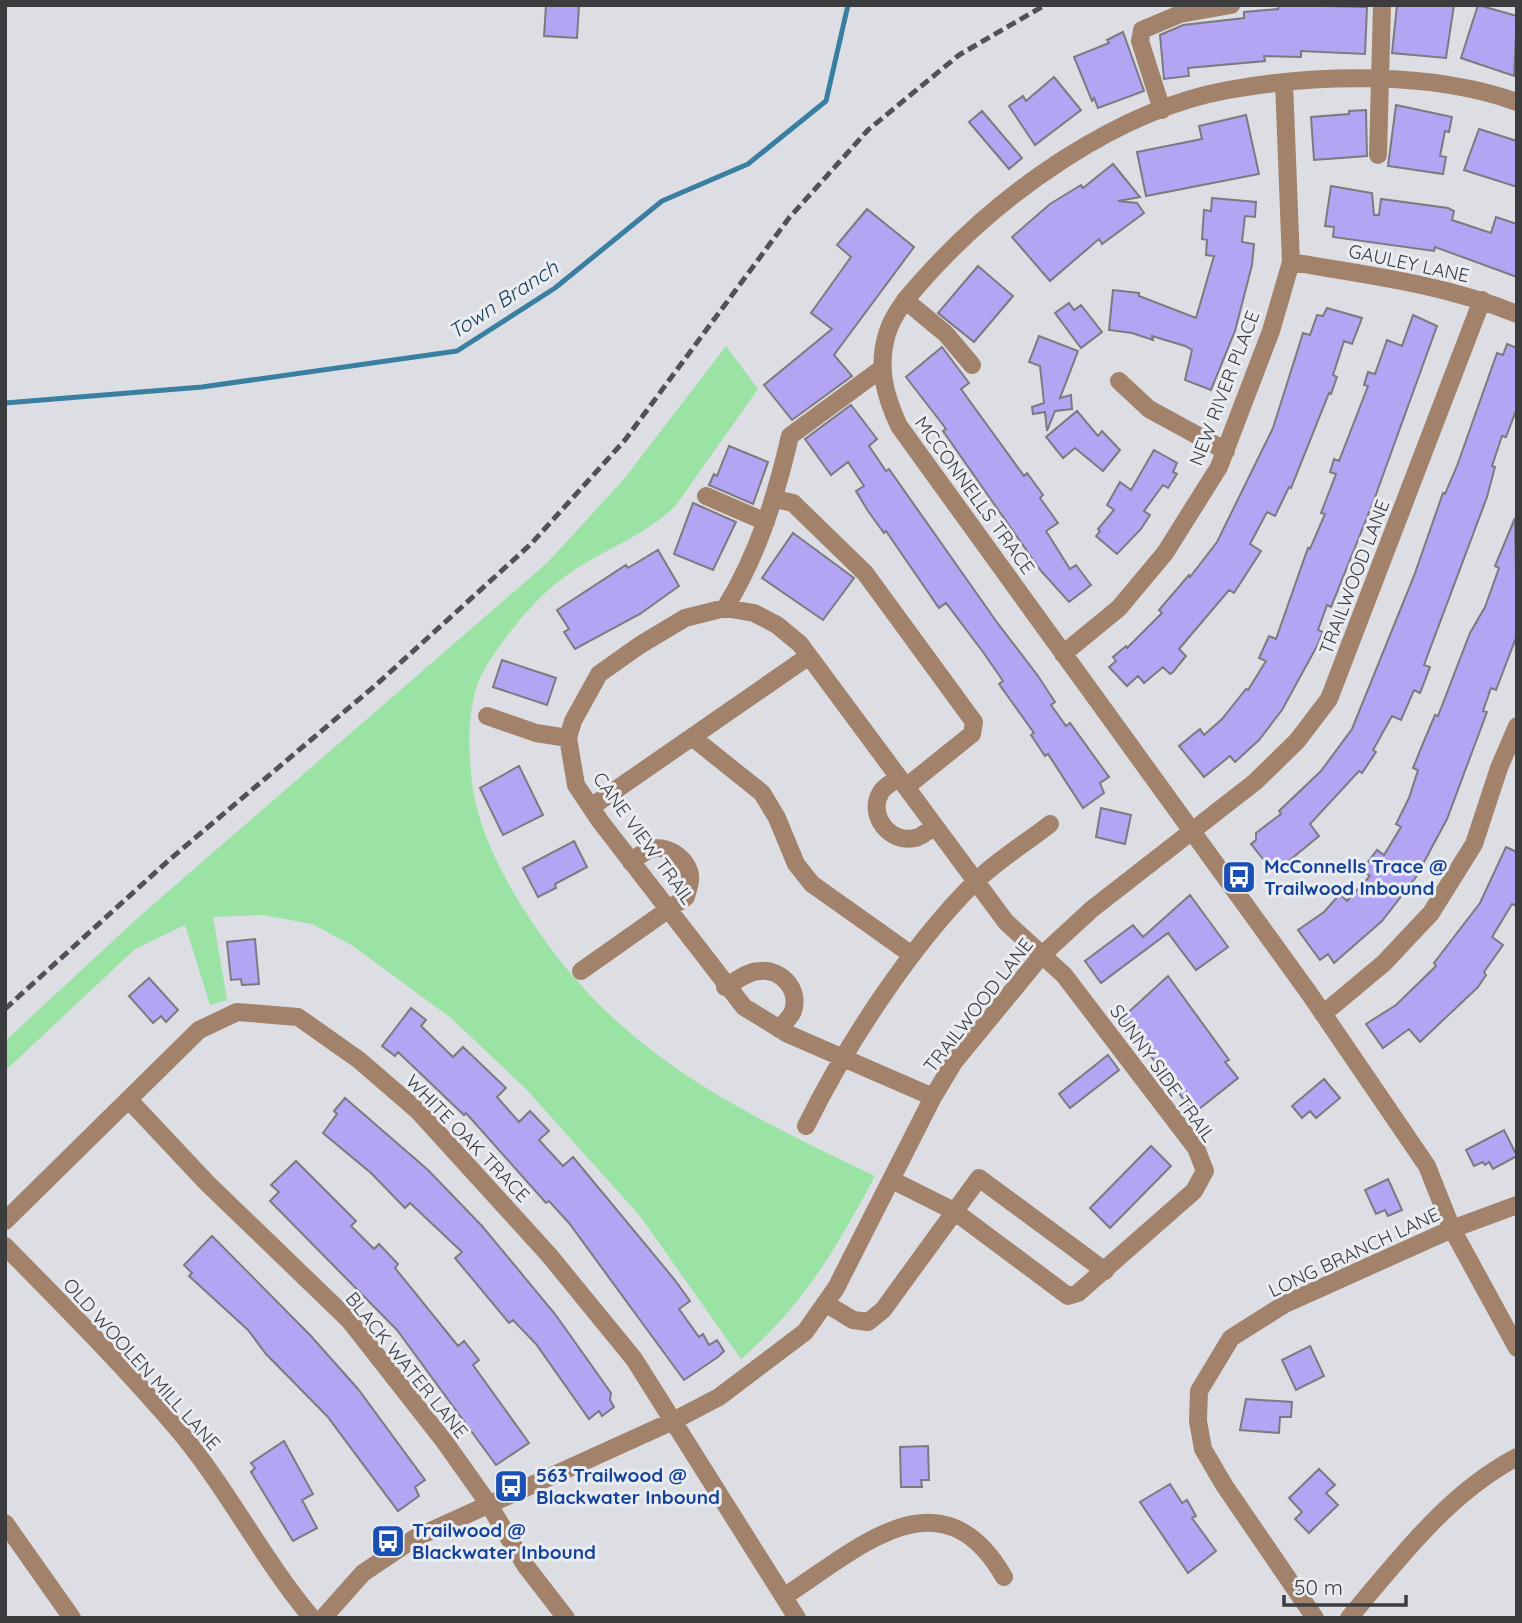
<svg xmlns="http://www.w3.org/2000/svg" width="1522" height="1623" viewBox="0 0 1522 1623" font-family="Quicksand,sans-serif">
<rect width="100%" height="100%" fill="#dcdee4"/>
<!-- green -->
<path fill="#9be3a5" d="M726 346 758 389C738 417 718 446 697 475 689 486 681 501 671 510 639 539 597 552 563 578 532 601 505 636 484 670 468 697 468 741 471 772 474 819 497 865 521 905 611 1050 727 1105 875 1176 837 1247 804 1305 741 1359L640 1216 526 1089 451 1018 353 946 312 924 263 915 213 917 227 1000 210 1005 185 925 135 949 5 1071V1041L141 915 547 563 624 479Z"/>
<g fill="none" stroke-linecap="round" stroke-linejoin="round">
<!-- stream -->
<path stroke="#3a7ea0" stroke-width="5" d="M5 403 202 387 457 351 555 288 662 201 748 164 826 101 848 5"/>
</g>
<!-- building -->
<path fill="#b4a4f4" stroke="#7b7a7f" stroke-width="2" d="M546 5H579L577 38 544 36Z
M1279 5 1367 7 1365 54 1301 51V57L1264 56 1265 61 1188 68 1189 76 1164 79 1160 35 1183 25 1244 18V12L1278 9Z
M1397 5H1454L1446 58 1392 53Z
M1478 5 1517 16 1514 76 1461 58Z
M1123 32 1144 91 1098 108 1094 98 1092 101 1074 57 1109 43 1107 40Z
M1054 77 1081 110 1035 145 1009 106 1023 96 1026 101Z
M1396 105 1452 117 1449 132 1445 131 1440 156 1446 157 1443 174 1388 166Z
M1366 110 1367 156 1314 160 1311 117 1349 114V111Z
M982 111 1022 158 1009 169 969 122Z
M1246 115 1259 174 1146 196 1137 152 1202 139 1199 126Z
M1479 129 1517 141V187L1464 170Z
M1113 164 1140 197 1118 201 1137 203 1144 213 1102 244 1099 239 1050 281 1012 237 1050 204 1081 185 1083 188Z
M1331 186 1372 193 1374 215H1379L1381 199 1448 208 1454 211 1452 220 1491 233 1496 217 1517 224V277L1435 247 1434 251 1333 237 1334 227 1325 226Z
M1212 198 1256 202 1255 217 1245 216 1242 242 1254 244 1252 265 1235 331 1211 390 1185 380 1192 350 1185 346 1152 336 1153 340 1132 333 1109 330 1113 290 1139 293V296L1196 318 1214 256 1206 255 1207 240 1202 239 1204 210 1211 211Z
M867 209 914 247 834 355 852 376 792 420 764 385 832 329 811 313 851 257 837 245Z
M978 266 1013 296 974 342 938 313Z
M1069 303 1074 310 1081 305 1102 332 1081 348 1055 313Z
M1327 308 1362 318 1352 344 1344 341 1333 375 1337 377 1331 394 1329 393 1291 488 1289 487 1275 516 1267 512 1250 544 1261 551 1234 593 1229 590 1179 649 1186 656 1173 672 1170 674 1163 667 1144 683 1138 676 1127 686 1109 667 1116 661 1113 657 1126 646 1127 648 1162 613 1159 610 1189 575 1190 577 1217 542 1273 428 1303 333 1310 335 1317 315 1323 316Z
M1413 315 1437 326 1374 500 1331 607 1327 605 1318 630 1323 632 1317 646 1282 710 1259 740 1235 762 1230 756 1204 777 1179 746 1200 729 1204 735 1222 719 1246 689 1248 690 1266 661 1259 658 1269 636 1276 639 1308 548 1310 549 1325 514 1321 513 1336 474 1330 472 1334 459 1339 461 1368 386 1364 385 1368 372 1375 374 1387 340 1402 346Z
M1039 336 1078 351 1060 398 1071 395 1072 409 1055 411 1047 431 1045 412 1033 414 1032 407 1044 403 1040 366 1029 362Z
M1507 344 1517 348V408L1506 437 1502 436 1492 466 1495 467 1487 497 1424 665 1430 667 1420 693 1414 690 1401 720 1392 716 1373 750 1376 752 1362 773 1359 771 1310 824 1319 836 1274 873 1251 844 1256 840V833L1281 814 1279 811 1321 771 1352 729 1414 576 1443 493 1445 494 1457 466 1497 353 1503 355Z
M942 347 969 383 961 389 1024 476 1027 473 1043 495 1040 498 1058 523 1046 531 1070 569 1076 565 1091 585 1069 602 1041 571 943 431 946 429 940 421 906 377Z
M851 405 877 439 869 446 886 471 889 469 996 621 1038 676 1055 702 1051 705 1066 726 1070 723 1109 777 1100 783 1104 793 1083 808 1048 754 1045 756 1031 735 1034 733 999 684 1003 681 983 652 946 603 939 608 886 531 884 533 868 511 856 491 864 486 848 462 831 475 805 439Z
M1077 411 1098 436 1102 431 1120 450 1103 471 1075 448 1063 458 1046 437Z
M729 446 768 462 753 504 709 485 714 474 717 476Z
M1154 450 1177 463 1173 472 1177 474 1168 488 1163 485 1144 511 1150 515 1141 529 1117 554 1096 536 1100 531 1098 529 1114 510 1107 505 1120 482 1131 490Z
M693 503 736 522 713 570 674 554Z
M1515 518 1517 635 1496 690 1491 688 1483 711 1487 712 1447 819 1416 877 1382 921 1334 963 1328 954 1320 960 1298 930 1324 912 1340 894 1347 901 1370 876 1362 870 1377 850 1384 855 1401 827 1396 824 1409 798 1418 770 1413 768 1424 741 1435 715 1438 716 1470 633 1485 607 1499 568 1495 566Z
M793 533 854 578 823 620 762 578Z
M658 550 679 586 640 614 575 649 564 632 569 629 557 610 626 565 628 568Z
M502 660 556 678 547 705 493 687Z
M519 766 543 815 503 835 480 788Z
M1101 808 1131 815 1125 844 1096 837Z
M574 841 587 867 555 884 556 888 538 897 523 868Z
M1506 847 1517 852V906L1512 904 1492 937 1503 945 1484 972 1486 975 1478 987 1420 1042 1409 1029 1383 1048 1366 1024 1396 1005 1436 966 1434 963 1480 903Z
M1190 895 1228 947 1196 970 1168 933 1101 983 1085 961 1133 925 1143 937Z
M255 939 259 984 242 985 241 979 231 980 227 942Z
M1168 976 1229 1060 1225 1062 1238 1078 1194 1113 1122 1018Z
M149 978 178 1010 166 1022 161 1016 153 1023 129 996Z
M411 1008 426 1020 421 1026 453 1057 463 1047 506 1088 497 1097 519 1122 530 1111 549 1131 539 1140 563 1166 573 1157 674 1279 690 1301 679 1309 699 1337 703 1334 709 1345 717 1340 724 1351 718 1357 684 1380 569 1223 549 1201 546 1203 466 1113 464 1115 398 1052 395 1056 382 1046Z
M1108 1055 1119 1070 1070 1108 1059 1094Z
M1324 1079 1340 1098 1316 1118 1310 1111 1302 1118 1292 1106Z
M345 1098 428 1170 482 1226 555 1314 611 1393 610 1400 614 1407 602 1416 599 1411 589 1419 536 1344 513 1320 509 1323 455 1258 462 1252 410 1203 405 1208 371 1173 323 1133 337 1114 334 1111Z
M1504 1130 1517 1156 1493 1169 1489 1162 1485 1165 1483 1162 1474 1166 1466 1150Z
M1151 1146 1171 1166 1110 1228 1090 1208Z
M296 1161 356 1221 351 1226 374 1249 379 1244 398 1264 395 1268 458 1346 464 1341 479 1360 473 1365 529 1443 496 1465 397 1330 270 1201 279 1192 271 1185Z
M1388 1179 1402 1210 1388 1216 1385 1210 1376 1214 1365 1190Z
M212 1236 310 1335 358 1389 425 1480 415 1487 419 1496 398 1511 327 1416 266 1354 248 1330 189 1276 192 1273 184 1265Z
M1310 1346 1324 1376 1296 1390 1282 1360Z
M1246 1399 1292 1402 1291 1417H1280L1279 1433 1240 1430Z
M284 1441 313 1494 302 1500 317 1528 293 1541 251 1472 255 1468 251 1463Z
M928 1446 929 1480H921L922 1487H901L900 1447Z
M1319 1469 1335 1485 1326 1493 1338 1505 1309 1533 1295 1519 1302 1512 1289 1498Z
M1170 1484 1182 1503 1187 1500 1196 1516 1192 1518 1216 1551 1188 1573 1140 1502Z"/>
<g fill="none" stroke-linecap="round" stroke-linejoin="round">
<!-- minor -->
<path stroke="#a2826b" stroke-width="18" d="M1517 102C1431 71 1316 74 1228 90 1117 110 1003 192 929 273 913 291 894 310 887 334 877 367 885 396 899 426L1309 993 1427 1166 1452 1229 1517 1348
M1162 110 1140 41 1142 30 1180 14 1231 5
M1378 155 1382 5
M1291 262C1367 275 1444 284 1517 314
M905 300 946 334 972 365
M1119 381 1149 409 1226 451
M706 496 766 522
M776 499 793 503 865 573 974 722 972 734 906 787
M725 608C758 555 776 496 790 436L881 369
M1063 654 1119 608 1165 553 1219 467 1271 331 1291 262 1284 82
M487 716 536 733 568 738
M692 737 762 793 777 818 796 864 812 884 912 955
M899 778C893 782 884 786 881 792 867 814 889 844 915 838 922 837 929 830 934 826
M591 807 809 656
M581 971 686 897C687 892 690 885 690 880 692 862 669 844 651 849 644 851 637 858 631 862
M725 987C736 981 748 971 760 971 782 969 800 990 793 1011 791 1017 783 1024 779 1029
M1323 1014 1384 963 1431 913 1474 844 1499 768 1517 726
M130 1101 207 1183 349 1320 444 1441 488 1503 525 1565 566 1618
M806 1126C846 1045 910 947 974 883 996 861 1026 843 1050 824
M892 1180 954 1211 1068 1296 1078 1293 1194 1191 1205 1171 1196 1148 1064 975 1006 922 800 644 777 625 754 613 725 608 685 618 640 645 599 674 573 721 568 738 576 785 600 821 744 1007 788 1034 933 1097
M5 1221 199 1030 237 1012 298 1017 359 1060 418 1111 549 1255 634 1359 797 1618
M5 1246C65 1307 125 1367 180 1432 229 1491 263 1560 312 1618
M825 1303 853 1320 868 1322 883 1310 979 1178 1105 1271
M5 1523 72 1618
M785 1596C858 1549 941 1468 1004 1577
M323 1618 363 1573 415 1538 673 1421 719 1397 805 1332 836 1288 933 1097 954 1062 1041 956 1092 909 1255 782 1297 741 1329 699 1482 300
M1315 1618 1224 1485 1203 1449 1198 1421 1199 1391 1231 1338 1285 1304 1452 1229 1517 1205
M1349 1618C1399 1559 1447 1494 1517 1457"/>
<!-- rail -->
<path stroke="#515254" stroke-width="5" stroke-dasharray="10 5" stroke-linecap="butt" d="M5 1009 169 860 377 684 531 544 625 440 789 218 868 130 959 55 1045 5"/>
</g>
<!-- icons -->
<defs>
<g id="bus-square" transform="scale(1.75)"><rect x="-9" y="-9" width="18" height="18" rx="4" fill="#1a4fb4" stroke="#e9ecf1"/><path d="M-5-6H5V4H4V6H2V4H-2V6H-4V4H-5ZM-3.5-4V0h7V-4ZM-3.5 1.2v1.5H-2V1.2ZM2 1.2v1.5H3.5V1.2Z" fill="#fff"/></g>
</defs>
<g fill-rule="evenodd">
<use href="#bus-square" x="1239" y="877"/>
<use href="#bus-square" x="511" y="1486"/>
<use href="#bus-square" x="388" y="1541"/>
</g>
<g text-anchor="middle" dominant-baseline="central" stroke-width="6" stroke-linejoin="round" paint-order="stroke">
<!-- street labels -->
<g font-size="19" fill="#3b3c3e" stroke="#e9ecf1">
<text transform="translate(1409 263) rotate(12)">GAULEY LANE</text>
<text transform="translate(1224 388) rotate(-69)">NEW RIVER PLACE</text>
<text transform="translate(975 495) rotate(54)">MCCONNELLS TRACE</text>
<text transform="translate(1354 577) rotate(-69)">TRAILWOOD LANE</text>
<text transform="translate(644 838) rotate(54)">CANE VIEW TRAIL</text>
<text transform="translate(978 1005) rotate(-52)">TRAILWOOD LANE</text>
<text transform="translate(1163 1073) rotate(54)">SUNNY SIDE TRAIL</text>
<text transform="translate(468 1138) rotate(46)">WHITE OAK TRACE</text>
<text transform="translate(1354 1252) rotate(-25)">LONG BRANCH LANE</text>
<text transform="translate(142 1364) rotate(48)">OLD WOOLEN MILL LANE</text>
<text transform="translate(407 1365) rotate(51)">BLACK WATER LANE</text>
</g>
<!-- transit labels -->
<g font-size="19" font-weight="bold" fill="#164399" stroke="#e9ecf1" text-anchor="start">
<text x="1264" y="866">McConnells Trace @<tspan x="1264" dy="22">Trailwood Inbound</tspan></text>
<text x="536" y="1475">563 Trailwood @<tspan x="536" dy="22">Blackwater Inbound</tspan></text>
<text x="412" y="1530">Trailwood @<tspan x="412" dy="22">Blackwater Inbound</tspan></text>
</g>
<!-- water labels -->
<g font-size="21" font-style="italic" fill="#1b4358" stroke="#e9ecf1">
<text transform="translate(503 299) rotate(-33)">Town Branch</text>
</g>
</g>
<!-- border -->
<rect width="1522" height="1623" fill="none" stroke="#3b3c3e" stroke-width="14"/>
<!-- scale -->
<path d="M1284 1595v10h122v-10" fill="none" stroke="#3b3c3e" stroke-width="3.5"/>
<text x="1294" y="1595" font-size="21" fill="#3b3c3e" stroke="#e9ecf1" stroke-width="5" paint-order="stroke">50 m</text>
</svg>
